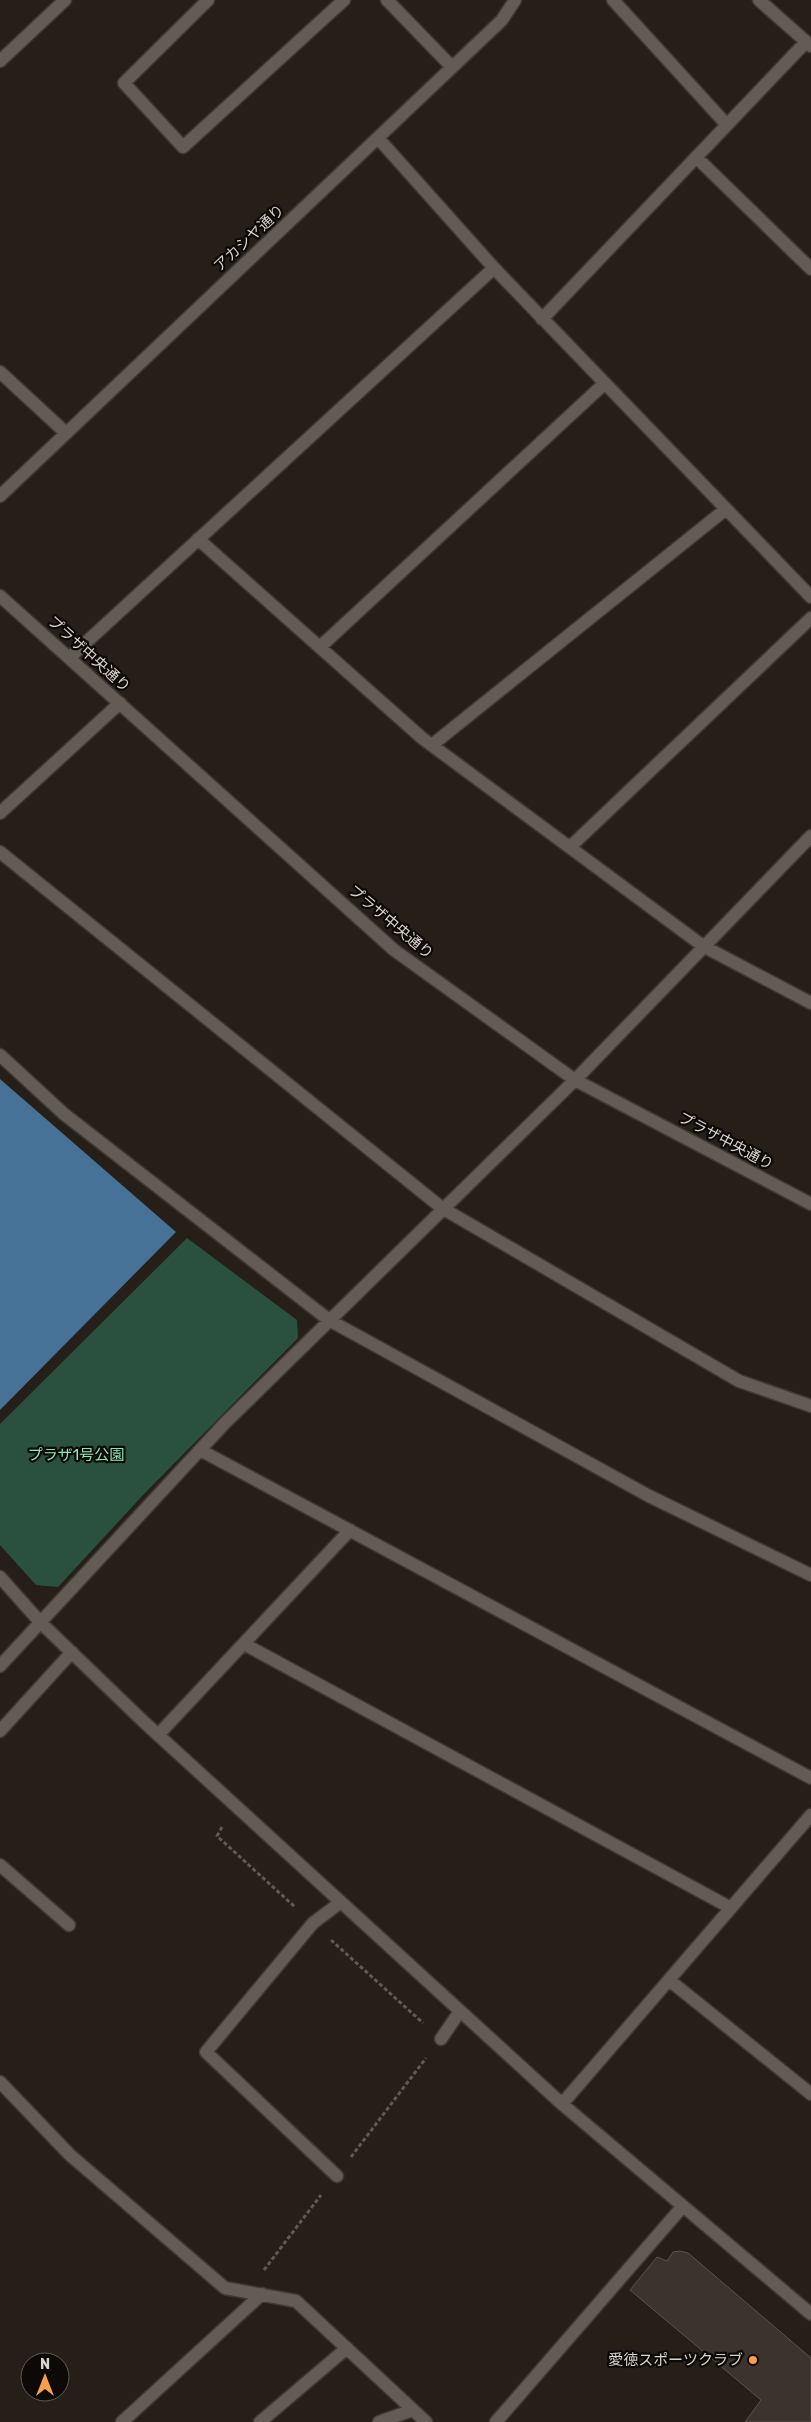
<svg xmlns="http://www.w3.org/2000/svg" width="811" height="2422" viewBox="0 0 811 2422" font-family="Rubik,'Noto Sans JP',sans-serif">
<rect width="100%" height="100%" fill="#251f18"/>
<!-- green -->
<path fill="#2a513f" d="M187 1238 297 1320 298 1338 144 1494 58 1587 36 1585 0 1545V1424Z"/>
<!-- water -->
<path fill="#467297" d="M0 1079 176 1232 0 1410Z"/>
<!-- building -->
<path fill="#3a342d" stroke="#5b544c" d="M680 2251 688 2253 811 2358V2422H745L761 2400 630 2290 657 2257 667 2261 673 2252Z"/>
<g fill="none" stroke-linecap="round" stroke-linejoin="round">
<!-- minor casing -->
<g stroke="#3e3934" stroke-width="15">
<path id="minor" d="M208 0 124 83 183 147 344 0
M387 0 452 67
M613 0 727 125
M759 0 811 46
M0 61 65 0
M378 138 494 268 811 597
M696 157 811 269
M542 319 806 42
M0 372 66 433
M0 496 502 20 515 0
M198 539 422 738 703 946 811 1003
M0 596 394 950 575 1080 811 1204
M320 647 605 383
M69 658 494 268
M432 745 726 509
M0 813 120 703
M570 847 811 618
M0 852 442 1208 739 1381 811 1406
M0 1055 64 1114 329 1320 649 1496 811 1575
M200 1450 811 1778
M0 1577 40 1622 145 1723 562 2104 811 2314
M244 1644 731 1908
M0 1666 224 1424 575 1080 811 836
M0 1731 72 1652
M158 1735 350 1530
M0 1865 69 1925
M669 1980 811 2094
M441 2039 460 2011
M0 2082 70 2155 225 2288 296 2301 426 2422
M562 2104 811 1815
M337 2176 206 2052 313 1923 341 1902
M122 2422 262 2294
M260 2422 347 2348
M379 2422 413 2410
M496 2422 683 2206"/>
</g>
<!-- path -->
<path stroke="#5f5a54" stroke-width="3" stroke-dasharray="4 2.5" stroke-linecap="butt" d="M222 1827 217 1836 295 1907
M331 1940 423 2023
M351 2157 426 2058
M264 2270 321 2195"/>
<!-- minor -->
<use href="#minor" stroke="#635c54" stroke-width="12"/>
</g>
<!-- markers -->
<circle fill="#f8a14a" stroke="#0c0907" stroke-width="2" cx="753" cy="2360" r="5"/>
<g text-anchor="middle" dominant-baseline="central" stroke-width="4.5" stroke-linejoin="round" paint-order="stroke">
<!-- street labels -->
<g font-size="15" fill="#d7d3ce" stroke="#0c0907">
<text transform="translate(249 238) rotate(-43)">アカシヤ通り</text>
<text transform="translate(89 654) rotate(42)">プラザ中央通り</text>
<text transform="translate(391 922) rotate(40)">プラザ中央通り</text>
<text transform="translate(726 1141) rotate(28)">プラザ中央通り</text>
</g>
<!-- park labels -->
<g font-size="15" fill="#8ce5b9" stroke="#0c0907">
<text x="76" y="1455">プラザ1号公園</text>
</g>
<!-- poi labels -->
<g font-size="15" fill="#d7d3ce" stroke="#0c0907" text-anchor="end">
<text x="743" y="2360">愛徳スポーツクラブ</text>
</g>
</g>
<!-- north arrow -->
<g transform="translate(45 2377)"><circle r="24" fill="#0c0907" stroke="#5d5a57"/>
<path d="M0-4L9 19L0 12L-9 19Z" fill="#f8a14a"/>
<text y="-8" font-size="14" font-weight="bold" text-anchor="middle" fill="#d7d3ce">N</text>
</g>
</svg>
